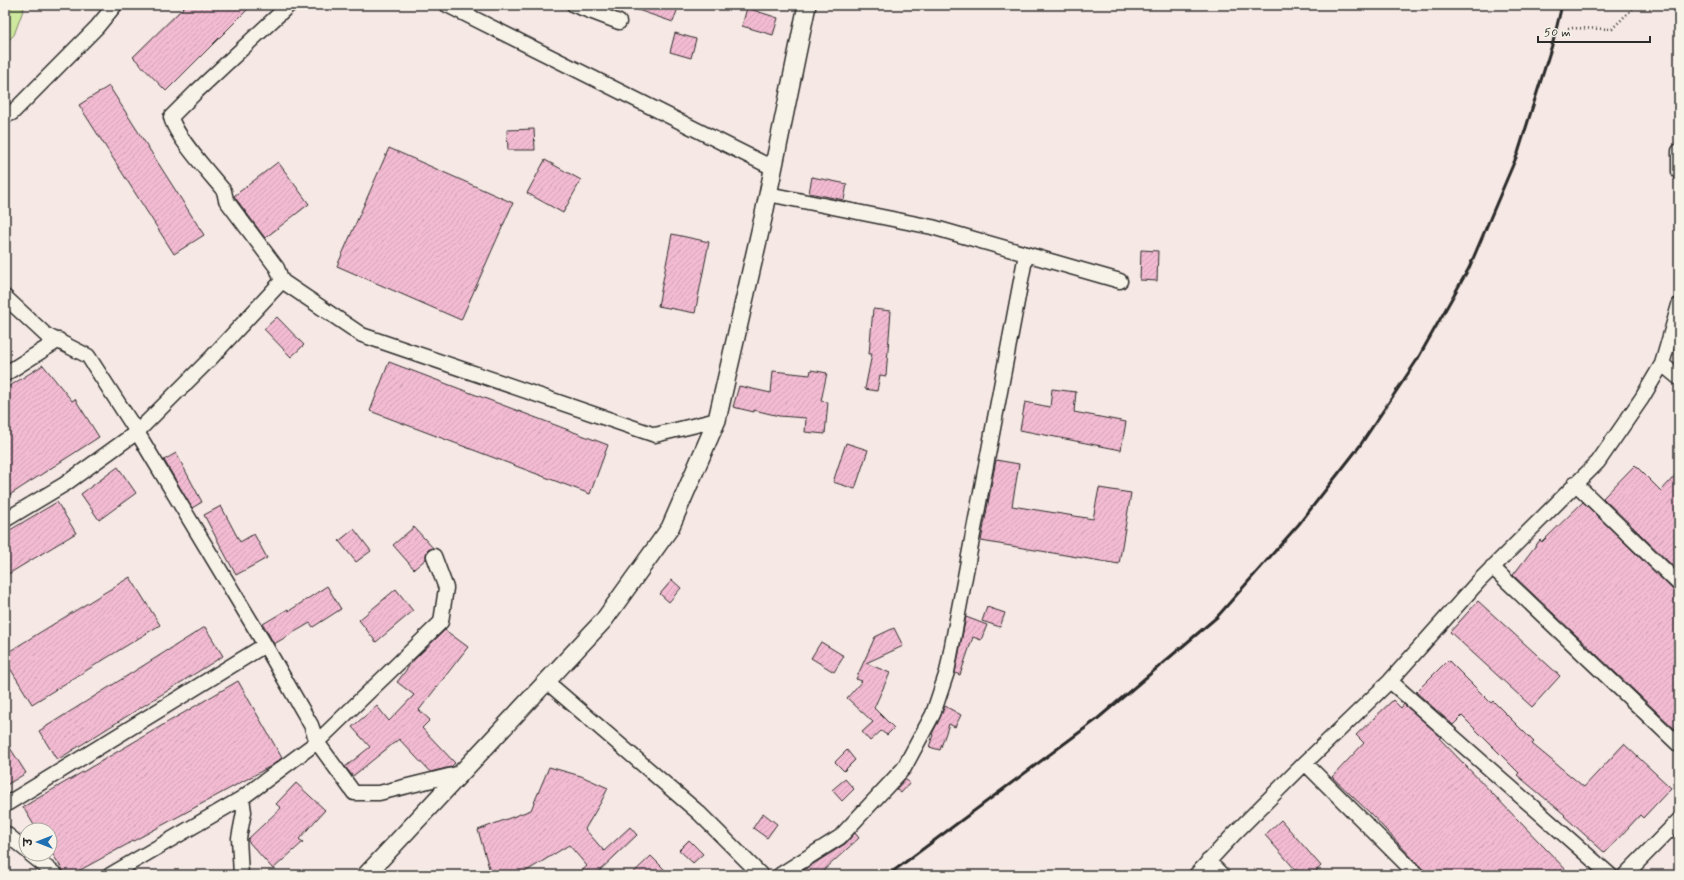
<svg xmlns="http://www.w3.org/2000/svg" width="1684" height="880" viewBox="0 0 1684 880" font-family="Mynerve,'Playpen Sans Deva',sans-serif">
<defs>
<pattern id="building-hatch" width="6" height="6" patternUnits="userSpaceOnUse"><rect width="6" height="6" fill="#f3bbd2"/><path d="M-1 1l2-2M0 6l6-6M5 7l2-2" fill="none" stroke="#d0a1b4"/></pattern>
</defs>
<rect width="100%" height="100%" fill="#f6e8e4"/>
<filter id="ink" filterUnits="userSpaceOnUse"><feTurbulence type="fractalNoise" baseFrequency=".025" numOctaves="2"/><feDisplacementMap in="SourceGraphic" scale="8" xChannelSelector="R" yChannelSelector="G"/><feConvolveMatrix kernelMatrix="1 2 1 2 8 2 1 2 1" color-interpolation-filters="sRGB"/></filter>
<g filter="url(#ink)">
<!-- pitch -->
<path fill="#cee89e" stroke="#7c8a64" d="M5 5H25L14 35 5 44Z"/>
<!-- building -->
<path fill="url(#building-hatch)" stroke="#2b2b2b" d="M186 5H252L166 91 133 57Z
M630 5H679L673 22 629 7Z
M747 8 778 18 773 35 742 26Z
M675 33 696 39 691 58 670 52Z
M109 86 204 235 174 254 79 105Z
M534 129 535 150H508L507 130Z
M389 148 513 203 461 320 337 266Z
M545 160 581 180 563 213 527 193Z
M278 162 309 204 265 238 234 196Z
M812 177 847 184 844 200 809 193Z
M672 234 709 242 695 313 658 306Z
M1141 250 1158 251 1157 281 1140 280Z
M873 309 891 311 886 376 880 375 877 391 865 389 872 354H869Z
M277 317 304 345 291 357 264 329Z
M389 362 608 445 590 494 370 411Z
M43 365 72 401 75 399 99 437 5 498V389Z
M811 370 827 373 821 401 828 402 825 434 805 432 806 418 779 416 754 410V412L733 407 739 386 771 393 773 371 810 375Z
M1052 389 1076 392 1074 412 1126 422 1121 450 1020 430 1025 402 1050 407Z
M846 443 868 450 855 489 833 482Z
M176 453 202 502 192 508 164 460Z
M996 460 1019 464 1012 506 1093 519 1099 488 1131 493 1119 564 981 541Z
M1635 465 1661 491 1679 471V572L1603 498Z
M118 467 136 493 99 520 81 494Z
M57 502 76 533 5 576V533Z
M1583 502 1673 590 1679 592V733L1513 575 1540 540 1542 542Z
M221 506 240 542 254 534 267 558 236 575 204 515Z
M414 527 433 548 428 550 426 554V559L414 569 393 545Z
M354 529 371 551 356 562 339 541Z
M130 577 160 625 32 704 5 660V654Z
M672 580 681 588 669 602 660 594Z
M327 586 341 609 313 627 310 623 274 644 263 624 288 609 289 611Z
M396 589 413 611 376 642 359 620Z
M1478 601 1560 676 1532 707 1450 632Z
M987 607 1005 613 1000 627 982 621Z
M966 617 987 625 981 640 973 637 960 675 955 673Z
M205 627 223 656 57 760 39 731Z
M894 628 903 646 866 663 890 673 874 708 894 728 887 735 881 731 870 741 862 732 873 722 847 698 862 681 856 679 875 637Z
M445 630 468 647 419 710 430 720 422 728 455 763 451 767 430 772 399 739 353 776 345 767 370 747 352 727 377 706 389 721 414 695 397 682 414 660Z
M821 642 844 656 834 672 811 658Z
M1448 660 1491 703 1493 701 1534 742 1532 744 1584 787 1624 744 1671 788 1643 818 1640 815 1605 853 1564 816 1565 815 1517 775 1519 773 1462 716 1453 725 1416 692Z
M238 681 282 758 271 766 71 875H66L50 850V830H37L23 807Z
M1393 700 1401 708 1404 704 1441 737 1439 738 1571 875H1428L1371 814 1332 777 1364 743 1356 735Z
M945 706 961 715 955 727 949 724 940 750 929 747 933 735 932 734 940 718Z
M5 740 26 773 5 786Z
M847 750 855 760 844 771 835 762Z
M549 767 581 776 608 788 601 802 585 829 604 851 630 827 637 835 595 875H577L587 866 569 845 520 875H491L478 830 531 810Z
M845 779 854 789 842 801 832 790Z
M905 779 910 783 901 793 896 789Z
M296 783 325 810 299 839 303 842 273 869 248 841V839L281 808 276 804Z
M763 813 777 824 767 838 753 828Z
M1281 820 1321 866 1312 875H1300L1265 835Z
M855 833 859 838 822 872 824 875H796L845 844Z
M689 840 703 854 693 863 679 850Z
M651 856 670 875H631Z"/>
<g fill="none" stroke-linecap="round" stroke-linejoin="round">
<!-- minor casing -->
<g stroke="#2b2b2b" stroke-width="17">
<path id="minor" d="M289 5 196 92 171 117C175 136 211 175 224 191L226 200 277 268 282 281 362 335 655 435 717 420
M447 5 773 168
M574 5 619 22
M5 116 12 113 97 27 115 5
M1679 151V172
M768 194 932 227 1120 281
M5 297 46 335 88 356 137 432 265 645 311 725 317 742 354 793H379L461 773
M1662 364 1679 378
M5 374 59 340
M1575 483 1679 584
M5 520 65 484 137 432 211 358 282 281
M1492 567 1679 745
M1390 681 1610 875
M547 682 699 813 761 875
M1305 763 1417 875
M5 805 265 645
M5 833 26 850
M30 854 56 875
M1208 861 1222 875
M110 875 242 798 317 742 441 622 446 588 434 556
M241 875 239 838 244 812 242 798
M780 875 840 837 904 768 933 714 947 672 1026 254
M1196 875 1234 834 1305 763 1390 681 1478 582 1598 462 1642 398 1662 364 1679 305
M1625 875 1679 820"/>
</g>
<!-- tertiary casing -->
<g stroke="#2b2b2b" stroke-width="20">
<path id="tertiary" d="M366 875 604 620 670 528 717 420 764 214 807 5"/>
</g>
<!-- path -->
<path stroke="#2b2b2b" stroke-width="2.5" stroke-dasharray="1 3" stroke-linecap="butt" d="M1568 28 1612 29 1636 5"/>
<!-- minor -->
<use href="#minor" stroke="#f7f3e8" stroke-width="14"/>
<!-- tertiary -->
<use href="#tertiary" stroke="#f7f3e8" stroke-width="17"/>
<!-- rail -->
<path stroke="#2b2b2b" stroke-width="3" d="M888 875 1096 720 1217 617 1299 524 1359 447 1417 360 1469 268 1518 153 1553 42 1562 5"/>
</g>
</g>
<!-- margin -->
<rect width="1684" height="880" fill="none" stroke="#f7f3e8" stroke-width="20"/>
<rect x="10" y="10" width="1664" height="860" fill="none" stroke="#2b2b2b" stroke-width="1.5" filter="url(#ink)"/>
<!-- north arrow -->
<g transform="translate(38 842) rotate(270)"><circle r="19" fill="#f7f3e8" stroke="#a5a39c"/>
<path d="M0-3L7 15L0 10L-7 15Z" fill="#1f6fb2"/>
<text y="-6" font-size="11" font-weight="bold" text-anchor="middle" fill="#2b2b2b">उ</text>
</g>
<!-- scale -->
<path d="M1538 36v6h112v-6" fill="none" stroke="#2b2b2b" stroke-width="2"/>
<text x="1544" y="36" font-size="12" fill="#2b2b2b" stroke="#f7f3e8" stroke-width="3" paint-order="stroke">50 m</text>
</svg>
